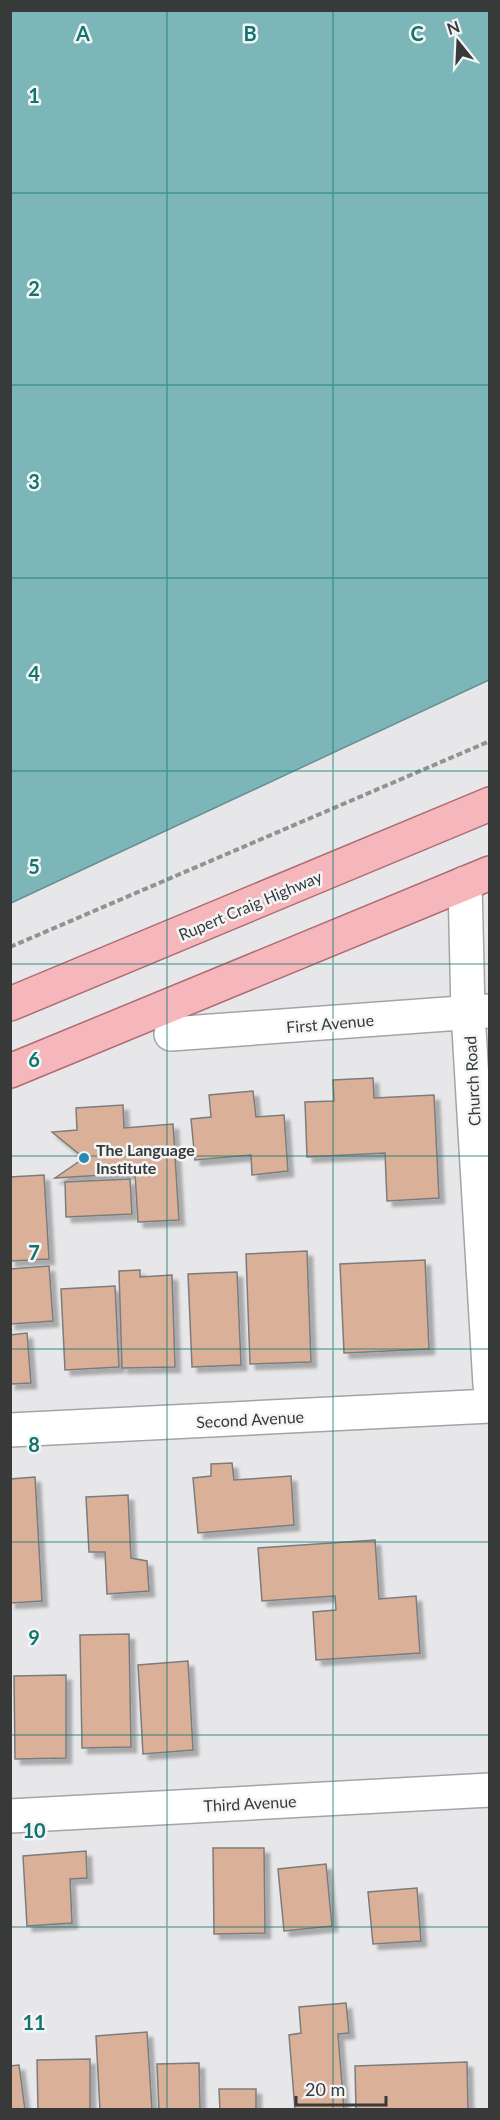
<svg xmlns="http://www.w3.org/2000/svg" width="500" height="2120" viewBox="0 0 500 2120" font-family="Lato,sans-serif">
<defs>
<filter id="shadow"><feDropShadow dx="5.5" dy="5.5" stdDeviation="1.5" flood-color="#0004"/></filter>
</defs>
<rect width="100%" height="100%" fill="#e7e7e9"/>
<!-- water -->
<path fill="#7cb6b9" stroke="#689093" stroke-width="1.5" d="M10 11H490L489 680 11 903Z"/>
<!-- building -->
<path fill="#dbb099" stroke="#7d7c7c" stroke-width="1.5" filter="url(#shadow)" d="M373 1078 374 1098 434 1095 439 1198 387 1201 385 1153 307 1157 305 1102 334 1101 333 1080Z
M253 1091 256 1117 284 1115 288 1171 252 1175 251 1155 195 1160 191 1119 211 1117 209 1095Z
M123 1105 124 1128 173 1124 179 1220 138 1222 135 1173 55 1178 84 1158 52 1132 77 1130 76 1108Z
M44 1175 49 1259 10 1261V1177Z
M130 1179 132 1214 66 1217 65 1182Z
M307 1251 311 1362 250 1364 246 1254Z
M425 1260 429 1349 344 1353 340 1264Z
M49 1266 53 1321 10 1324V1269Z
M140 1270V1277L172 1275 175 1367 122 1368 119 1271Z
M237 1272 241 1365 192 1367 188 1274Z
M115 1286 119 1367 65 1370 61 1289Z
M27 1333 31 1383 10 1384V1335Z
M232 1463 234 1480 291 1476 294 1525 198 1533 193 1478 211 1476V1464Z
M35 1477 42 1601 10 1603V1479Z
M128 1495 131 1558 147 1561 149 1591 107 1594 105 1552H89L86 1497Z
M375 1540 379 1599 416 1596 420 1653 316 1660 313 1612 336 1610 335 1596 262 1601 258 1548Z
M129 1634 131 1747 82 1748 80 1635Z
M188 1661 193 1750 143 1754 138 1665Z
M66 1675V1758L15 1759 14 1676Z
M213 1848H264L265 1933 214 1934Z
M86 1851 87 1878 70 1879 72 1923 27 1926 23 1856Z
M326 1864 332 1926 284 1931 278 1869Z
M417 1888 421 1941 373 1944 368 1892Z
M346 2003 349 2033 338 2034 344 2110H295L289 2035 301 2033 299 2007Z
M147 2032 152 2110H100L96 2036Z
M90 2059V2110H38L37 2060Z
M467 2062 468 2110H356L355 2066Z
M199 2063 200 2110H159L157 2064Z
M19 2065 25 2110H10V2066Z
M219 2089H256V2110H220Z"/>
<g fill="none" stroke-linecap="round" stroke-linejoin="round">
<!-- minor casing -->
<g stroke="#a3a4a5" stroke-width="36">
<path id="minor" d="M465 883 468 1012 490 1385
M171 1034 488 1011
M10 1430 490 1406
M10 1816 490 1790"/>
</g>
<!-- major casing -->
<g stroke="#af6b72" stroke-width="36">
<path id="major" d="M10 1004 490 804
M10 1071 490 873"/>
</g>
<!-- path -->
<path stroke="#929293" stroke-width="4" stroke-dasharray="6 3" stroke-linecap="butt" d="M10 947 490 741"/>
<!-- minor -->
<use href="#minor" stroke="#fff" stroke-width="33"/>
<!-- major -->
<use href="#major" stroke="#f5b6bc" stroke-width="33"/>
</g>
<!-- grid -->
<path fill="none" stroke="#0f766e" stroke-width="1.5" stroke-opacity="0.55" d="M167 10V2110M333 10V2110M10 193H490M10 385H490M10 578H490M10 771H490M10 964H490M10 1156H490M10 1349H490M10 1542H490M10 1735H490M10 1927H490"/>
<!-- markers -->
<circle fill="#2a88b4" stroke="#f4f5f6" stroke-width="2" cx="84" cy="1158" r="6"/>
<g text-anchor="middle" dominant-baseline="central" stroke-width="5" stroke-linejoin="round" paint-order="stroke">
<!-- street labels -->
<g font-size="16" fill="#383939" stroke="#f4f5f6">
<text transform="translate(250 905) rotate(-23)">Rupert Craig Highway</text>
<text transform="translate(330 1023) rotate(-5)">First Avenue</text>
<text transform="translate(472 1081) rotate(-93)">Church Road</text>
<text transform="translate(250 1419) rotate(-3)">Second Avenue</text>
<text transform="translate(250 1803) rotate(-3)">Third Avenue</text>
</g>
<!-- poi labels -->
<g font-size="16" font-weight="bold" fill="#383939" stroke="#f4f5f6" text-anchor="start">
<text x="96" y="1149">The Language<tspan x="96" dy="18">Institute</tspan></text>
</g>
</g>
<g font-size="20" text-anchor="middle" font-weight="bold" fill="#0f766e" stroke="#f4f5f6" stroke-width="5" stroke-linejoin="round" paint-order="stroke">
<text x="83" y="41">A</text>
<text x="250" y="41">B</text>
<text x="417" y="41">C</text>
<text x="34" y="103">1</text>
<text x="34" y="296">2</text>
<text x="34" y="489">3</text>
<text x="34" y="681">4</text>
<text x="34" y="874">5</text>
<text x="34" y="1067">6</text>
<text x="34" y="1260">7</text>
<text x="34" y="1452">8</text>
<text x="34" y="1645">9</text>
<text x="34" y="1838">10</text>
<text x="34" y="2030">11</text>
</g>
<!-- border -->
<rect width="500" height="2120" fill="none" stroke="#383939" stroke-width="24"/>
<!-- north arrow -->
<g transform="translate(458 42) rotate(342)" stroke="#f4f5f6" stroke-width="4.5" paint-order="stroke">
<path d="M0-4.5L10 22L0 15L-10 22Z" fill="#383939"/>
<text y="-9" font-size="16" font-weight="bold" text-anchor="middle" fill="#383939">N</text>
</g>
<!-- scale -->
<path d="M296 2096v9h90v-9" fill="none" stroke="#383939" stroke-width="3"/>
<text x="305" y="2096" font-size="18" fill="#383939" stroke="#f4f5f6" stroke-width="4.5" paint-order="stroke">20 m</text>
</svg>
